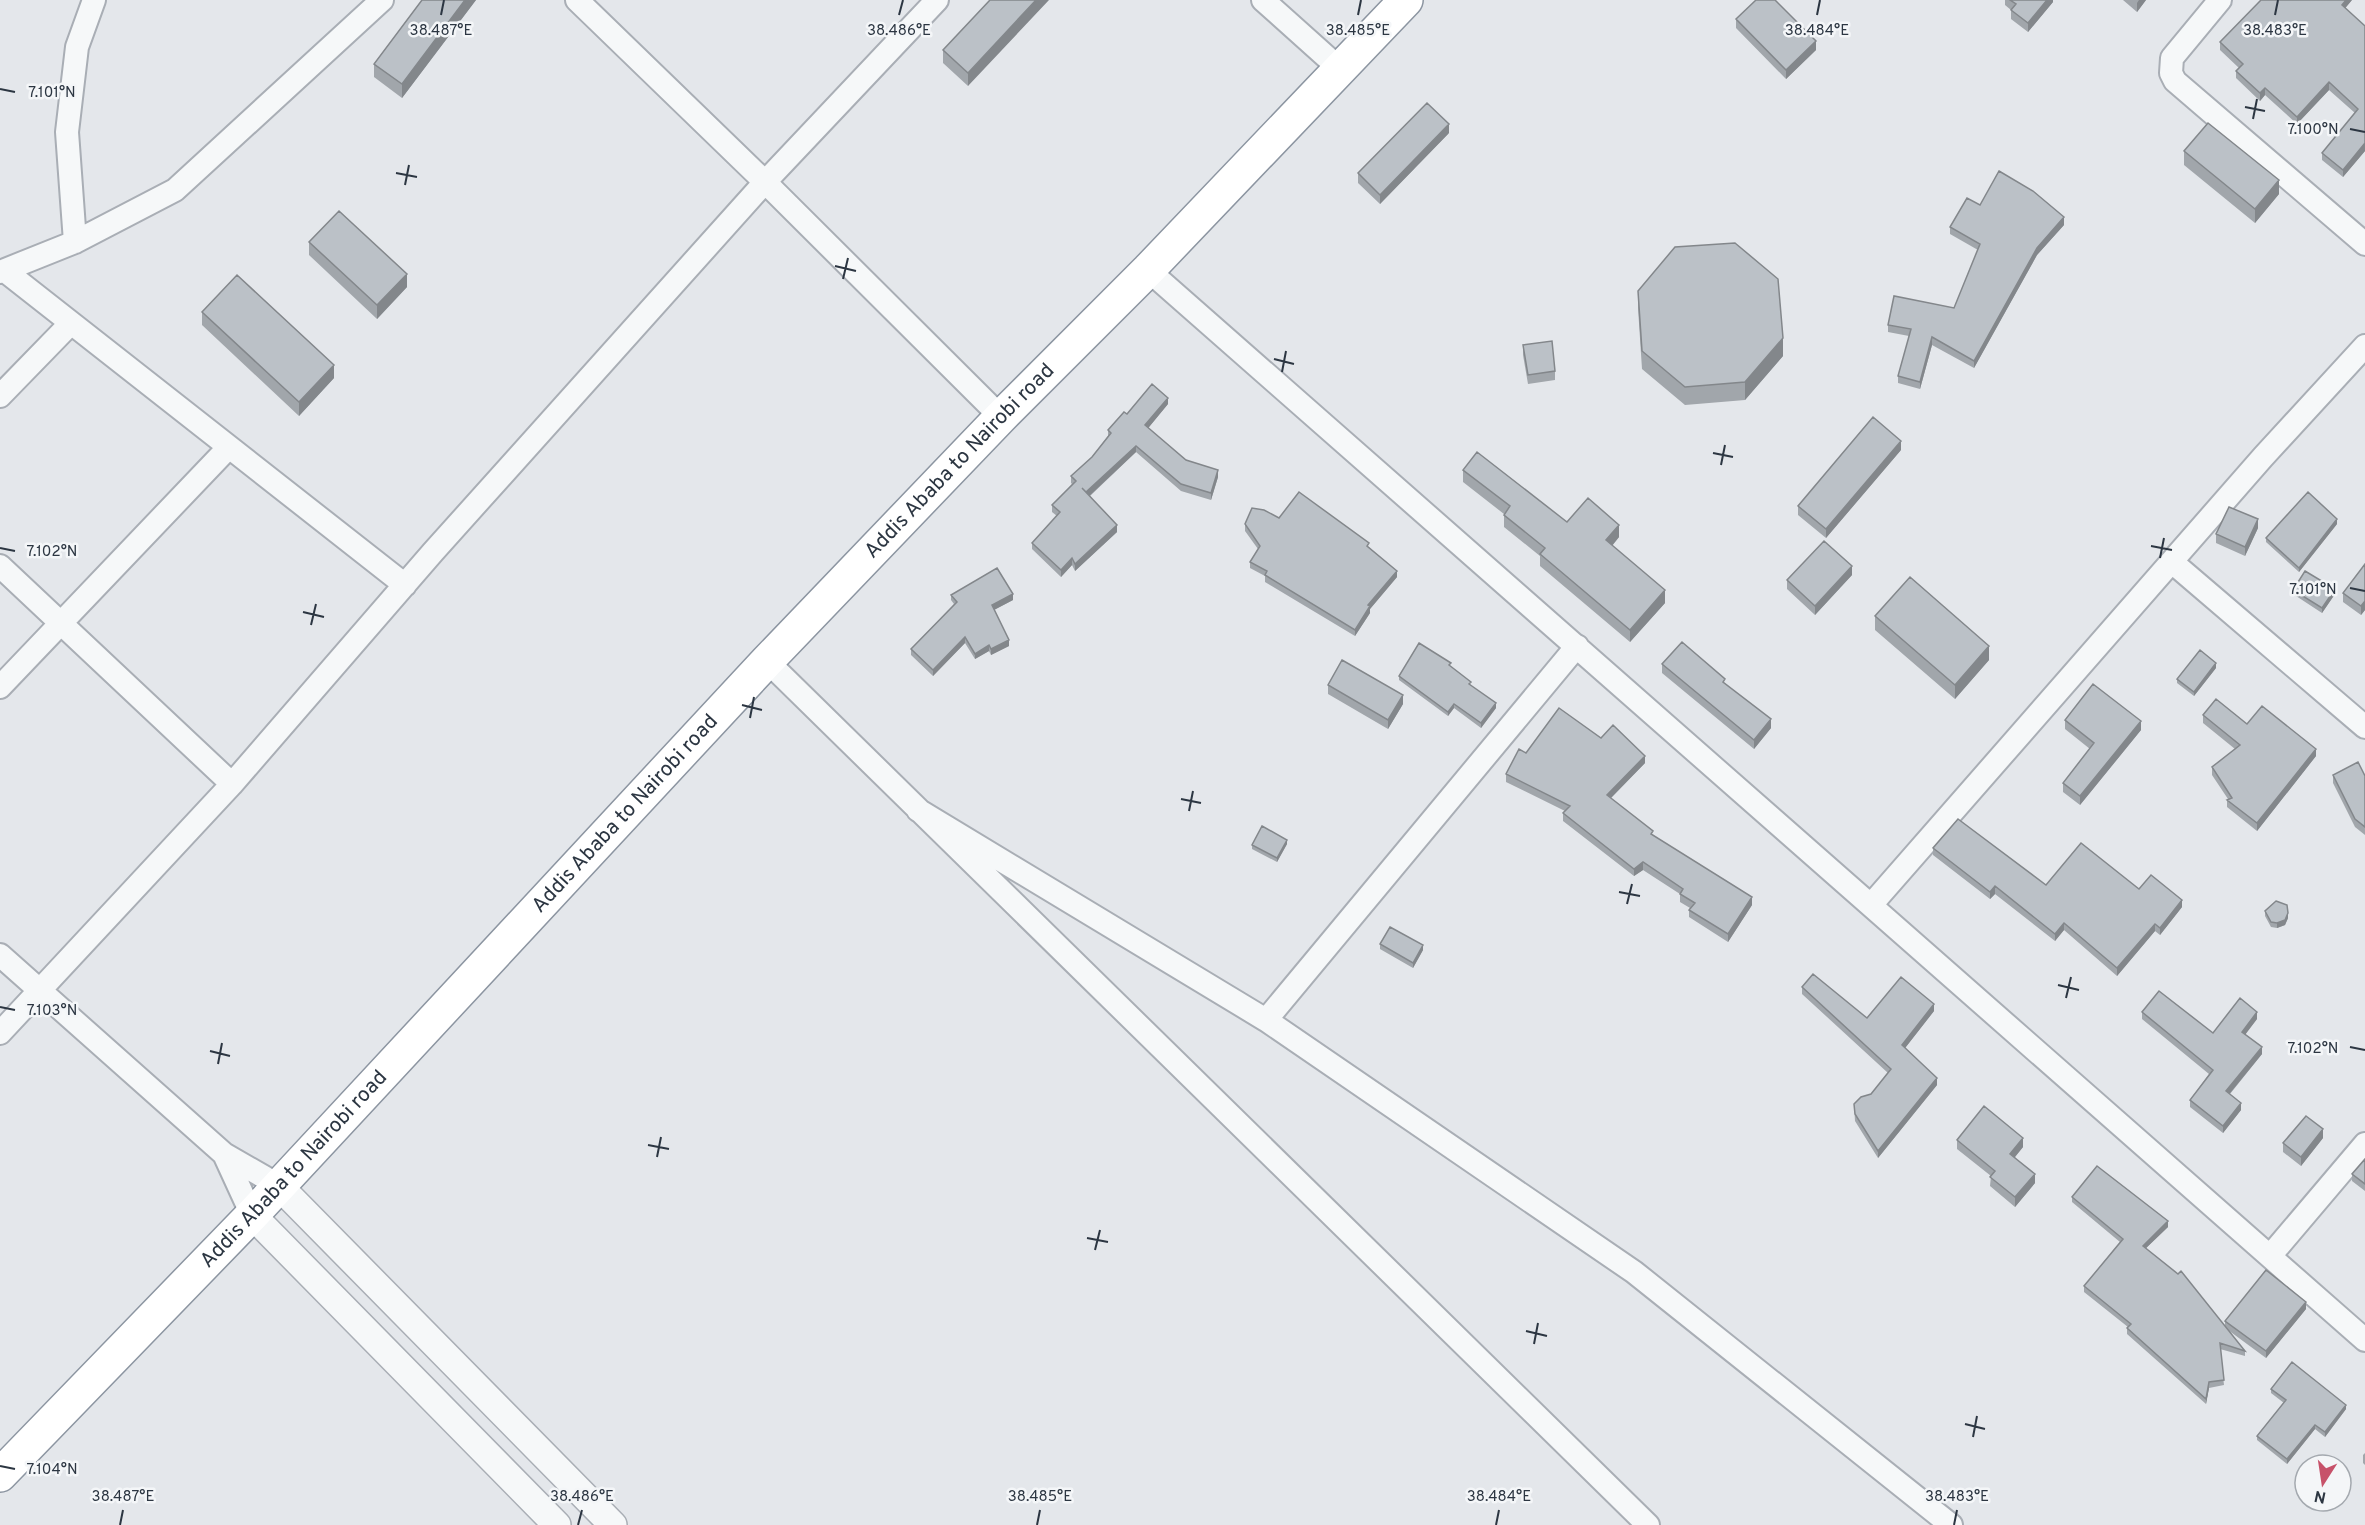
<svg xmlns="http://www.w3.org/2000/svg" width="2365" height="1525" viewBox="0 0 2365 1525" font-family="Overpass,sans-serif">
<rect width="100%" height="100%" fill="#e4e7eb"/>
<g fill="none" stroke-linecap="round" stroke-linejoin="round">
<!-- minor casing -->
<g stroke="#a9aeb5" stroke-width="26">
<path id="minor" d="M577 0 765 182 1001 417
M1263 0 1340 69
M2220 0 2172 58 2171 73 2175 81 2365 244
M75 242 67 132 77 47 94 0
M1148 270 2365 1340
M5 271 405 585
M0 272 75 242 175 190 382 0
M0 396 71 323
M2172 562 2365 727
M0 566 232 784
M767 661 1648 1525
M0 687 229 447
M918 810 1266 1020 1634 1272 1951 1525
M1871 905 2263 457 2365 346
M0 955 224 1154
M1266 1020 1577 646
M0 1033 232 784 433 552 765 182 937 0
M252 1215 224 1154 278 1185
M2270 1256 2365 1144"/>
</g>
<!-- tertiary casing -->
<g stroke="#a9aeb5" stroke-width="30">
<path id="tertiary" d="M278 1185 613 1525
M252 1215 557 1525"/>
</g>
<!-- trunk casing -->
<g stroke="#8c95a1" stroke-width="36">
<g id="trunk">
<path id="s1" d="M0 1475 252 1215 767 661 1001 417 1148 270 1406 0"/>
</g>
</g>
<!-- minor -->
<use href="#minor" stroke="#f6f8f9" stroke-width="22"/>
<!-- tertiary -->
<use href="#tertiary" stroke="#f6f8f9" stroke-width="27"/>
<!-- trunk -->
<use href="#trunk" stroke="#fff" stroke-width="33"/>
</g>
<!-- wall -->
<path fill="#a1a6ab" d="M422 0H476L402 98 374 77V64Z
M990 0 968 86 943 63V50Z
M2005 0H2053V2L2028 32 2011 19V10L2005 5Z
M2123 0H2146L2137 12Z
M2352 0 2345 8 2365 26V151L2343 177 2322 160V153L2355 113 2329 90 2297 124 2265 95 2260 101 2236 78V71L2239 68 2220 50V42Z
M1736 19 1816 50 1786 79 1736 28Z
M1449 133 1380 204 1358 183V173Z
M2184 151 2279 194 2255 223 2184 165Z
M1980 205 2064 225 2037 255 1974 368 1932 345 1920 389 1898 383V376L1909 336 1888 332V325L1954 308 1978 250 1950 234V227Z
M309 242 407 287 377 319 309 255Z
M1638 291 1783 356 1745 400 1685 405 1642 369 1638 308Z
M202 312 334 378 299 416 202 325Z
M1523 345 1555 371V380L1528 384 1523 355Z
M1168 404 1148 428 1186 460 1218 477 1211 500 1181 491 1136 452 1090 496 1117 532 1075 571 1072 565 1061 577 1032 549V543L1057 516 1052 512V505L1072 484 1071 483V476L1092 457 1108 436V430L1127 414Z
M1901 450 1826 538 1798 515V506Z
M1463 470 1567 522 1619 537 1612 546 1665 603 1630 642 1540 566V556L1504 527V514L1463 482Z
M1279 518 1369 547 1397 577 1370 609V613L1355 636 1265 582V576L1250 568V562L1258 549 1245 531V524Z
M2337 524 2299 572 2266 542V538Z
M2258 528 2245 556 2216 543V534Z
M2365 564V610L2361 615 2343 602V593Z
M1852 575 1815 615 1787 589V580Z
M2293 590 2335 594 2322 613 2293 594Z
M951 595 1013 600 994 610 1009 646 991 655 989 651 975 659 965 643 933 676 911 655V649L954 604 951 600Z
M1875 616 1989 660 1955 699 1875 630Z
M1662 664 1771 728 1754 749 1662 673Z
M1451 667 1496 708 1481 728 1454 708 1448 716 1399 680V676Z
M2216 668 2194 696 2177 683V679Z
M1328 685 1403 704 1388 729 1328 694Z
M2203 715 2247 724 2316 756 2257 831 2227 807V800L2228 799 2212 775V767L2235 749 2203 723Z
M2065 720 2141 730 2080 805 2063 792V783L2090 749 2065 729Z
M1601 738 1645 763 1611 798 1653 836 1752 905 1728 942 1689 917V910L1690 908 1680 902V894L1643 870 1634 876 1563 821V813L1565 811 1506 782V774L1526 753Z
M2333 775 2365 776V835L2355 827 2333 783Z
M1287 844 1277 862 1252 849V845Z
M1933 848 2046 885 2139 889 2182 907 2160 935 2155 931 2117 976 2064 930 2055 941 1995 894 1990 899 1933 855Z
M2265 911 2288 918 2285 925 2277 928 2271 927 2265 916Z
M1380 944 1423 950 1413 968 1380 949Z
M1802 987 1867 1018 1934 1011 1905 1048 1937 1085 1878 1158 1855 1121 1854 1104 1871 1094 1888 1073 1802 994Z
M2142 1012 2213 1033 2257 1019 2245 1034 2262 1054 2230 1094 2241 1110 2223 1133 2190 1107V1100L2209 1074 2142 1019Z
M2323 1138 2301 1166 2283 1152V1143Z
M1957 1140 2023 1147 2015 1157 2035 1183 2015 1207 1990 1186 1991 1176 1957 1149Z
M2365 1159V1191L2352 1181V1174Z
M2072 1197 2168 1227 2146 1248 2225 1326V1321L2306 1309 2266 1358 2228 1330 2245 1351V1356L2220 1349 2224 1385 2209 1388 2206 1404 2127 1334V1328L2128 1327 2084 1292V1286L2120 1242 2072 1202Z
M2271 1389 2346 1409 2325 1437 2315 1429 2287 1464 2257 1440V1436L2284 1403 2271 1393Z
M2365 1453V1465L2363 1463V1455Z"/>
<!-- shaded-wall -->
<path fill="#83878b" d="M465 0H476L402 98V84Z
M1036 0H1049L968 86V73Z
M2047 0H2053V2L2028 32V23Z
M2139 0H2146L2137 12V3Z
M2346 0H2352L2342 12V5Z
M1816 41V50L1786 79V70Z
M2329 82V90L2297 124V117Z
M2265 88V95L2260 101V93Z
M1449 124V133L1380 204V195Z
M2365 143V151L2343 177V170Z
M2279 180V194L2255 223V209Z
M2064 217V225L2037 255 1974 368V361L2037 248Z
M407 274V287L377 319V305Z
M1932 337V345L1920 389V382Z
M1783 338V356L1745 400V382Z
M334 365V378L299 416V402Z
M1168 398V404L1145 432V425Z
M1901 441V450L1826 538V529Z
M1136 446V452L1086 499V492Z
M1218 470V477L1211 500V493Z
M2258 519V528L2245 556V547Z
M2337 519V524L2299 572V568Z
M1117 525V532L1075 571V564Z
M1619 525V537L1606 553V540Z
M1072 558V565L1061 577V570Z
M1852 566V575L1815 615V606Z
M1397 571V577L1370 609V613L1355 636V630L1368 605Z
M2335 589V594L2322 613V608Z
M1665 590V603L1630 642V630Z
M1013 594V600L992 611V605Z
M2365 601V610L2361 615V606Z
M965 637V643L933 676V670Z
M1009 640V646L991 655V649Z
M989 645V651L975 659V654Z
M1989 646V660L1955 699V685Z
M2216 663V668L2194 696V692Z
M1403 695V704L1388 729V720Z
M1496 703V708L1481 728V723Z
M1454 704V708L1448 716V712Z
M1771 719V728L1754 749V740Z
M2141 721V730L2080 805V796Z
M2316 749V756L2257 831V823Z
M1645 756V763L1607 802V795Z
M1287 840V844L1277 862V858Z
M1643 862V870L1634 876V869Z
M1995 886V894L1990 899V892Z
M1752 897V905L1728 942V934Z
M2182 900V907L2160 935V928Z
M2288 913V918L2285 925 2277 928V923Z
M2064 923V930L2055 941V934Z
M2155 924V931L2117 976V968Z
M1423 945V950L1413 968V963Z
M1934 1004V1011L1902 1052V1045Z
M2257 1012V1019L2242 1039V1032Z
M2262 1047V1054L2226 1098V1091Z
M1937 1078V1085L1878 1158V1151Z
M2241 1103V1110L2223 1133V1126Z
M2323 1129V1138L2301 1166V1157Z
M2023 1138V1147L2010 1163V1154Z
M2035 1174V1183L2015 1207V1197Z
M2168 1221V1227L2143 1251V1246Z
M2306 1302V1309L2266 1358V1351Z
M2209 1382V1388L2206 1404V1399Z
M2346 1405V1409L2325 1437V1432Z
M2315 1425V1429L2287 1464V1459Z"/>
<!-- building -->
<path fill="#bbc1c7" stroke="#83878b" stroke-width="1.5" d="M422 0H465L402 84 374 64Z
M990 0H1036L968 73 943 50Z
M1756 0H1775L1816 41 1786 70 1736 19Z
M2010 0H2047L2028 23 2011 10 2016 4Z
M2261 0H2346L2342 5 2365 26V143L2343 170 2322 153 2358 109 2329 82 2297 117 2265 88 2260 93 2236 71 2243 64 2220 42Z
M1427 103 1449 124 1380 195 1358 173Z
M2208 123 2279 180 2255 209 2184 151Z
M1999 171 2033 191 2064 217 2037 248 1974 361 1932 337 1920 382 1898 376 1911 329 1888 325 1894 296 1954 308 1980 244 1950 227 1967 198 1980 205Z
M339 211 407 274 377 305 309 242Z
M1735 243 1778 279 1783 338 1745 382 1685 387 1642 351 1638 291 1675 247Z
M237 275 334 365 299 402 202 312Z
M1552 341 1555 371 1528 375 1523 345Z
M1152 384 1168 398 1145 425 1186 460 1218 470 1211 493 1181 484 1136 446 1086 492 1082 488 1117 525 1075 564 1072 558 1061 570 1032 543 1060 512 1052 505 1076 481 1071 476 1092 457 1111 433 1108 430 1124 412 1127 414Z
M1873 417 1901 441 1826 529 1798 506Z
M1477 452 1567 522 1588 498 1619 525 1606 540 1665 590 1630 630 1540 554 1545 548 1504 515 1510 506 1463 470Z
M1299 492 1369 543 1367 546 1397 571 1368 605 1370 606 1355 630 1265 575 1267 571 1250 562 1260 546 1245 524 1252 508 1264 510 1279 518Z
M2308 492 2337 519 2299 568 2266 538Z
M2229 507 2258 519 2245 547 2216 534Z
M1824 541 1852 566 1815 606 1787 580Z
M2365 564V601L2361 606 2343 593Z
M997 568 1013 594 992 605 1009 640 991 649 989 645 975 654 965 637 933 670 911 649 957 602 951 595Z
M2305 571 2335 589 2322 608 2293 590Z
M1910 577 1989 646 1955 685 1875 616Z
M1682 642 1725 679 1723 682 1771 719 1754 740 1662 664Z
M1419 643 1451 663 1449 665 1471 682 1469 684 1496 703 1481 723 1454 704 1448 712 1399 676Z
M2200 650 2216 663 2194 692 2177 679Z
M1342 660 1403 695 1388 720 1328 685Z
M2093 684 2141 721 2080 796 2063 783 2094 743 2065 720Z
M2216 699 2247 724 2262 706 2316 749 2257 823 2227 800 2232 798 2212 767 2240 745 2203 715Z
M1559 708 1601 738 1613 725 1645 756 1607 795 1653 831 1651 834 1752 897 1728 934 1689 910 1695 903 1680 894 1683 889 1643 862 1634 869 1563 813 1570 806 1506 774 1519 749 1526 753Z
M2358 762 2365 776V827L2355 819 2333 775Z
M1958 819 2046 885 2081 843 2139 889 2151 875 2182 900 2160 928 2155 924 2117 968 2064 923 2055 934 1995 886 1990 892 1933 848Z
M1262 826 1287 840 1277 858 1252 845Z
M2276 901 2287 905 2288 913 2285 920 2277 923 2271 922 2265 911Z
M1390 927 1423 945 1413 963 1380 944Z
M1813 974 1867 1018 1901 977 1934 1004 1902 1045 1937 1078 1878 1151 1855 1114 1854 1104 1861 1097 1871 1094 1891 1069 1802 987Z
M2159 991 2213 1033 2240 998 2257 1012 2242 1032 2262 1047 2226 1091 2241 1103 2223 1126 2190 1100 2213 1070 2142 1012Z
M1984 1106 2023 1138 2010 1154 2035 1174 2015 1197 1990 1177 1995 1171 1957 1140Z
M2306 1116 2323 1129 2301 1157 2283 1143Z
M2365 1159V1184L2352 1174Z
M2097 1166 2168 1221 2143 1246 2178 1274 2181 1271 2245 1351 2220 1343 2224 1380 2209 1382 2206 1399 2127 1328 2131 1324 2084 1286 2123 1239 2072 1197Z
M2266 1270 2306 1302 2266 1351 2225 1321Z
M2292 1362 2346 1405 2325 1432 2315 1425 2287 1459 2257 1436 2286 1400 2271 1389Z"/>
<!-- ticks -->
<path fill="none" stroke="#2c3642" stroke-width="2" d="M441 15 444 0M899 15 903 0M1358 15 1361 0M1817 15 1820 0M2275 15 2278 0M0 89 15 92M2245 107 2265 111M2253 119 2257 99M2350 129 2365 132M396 173 417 177M405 185 409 165M835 266 856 271M843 279 848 258M1274 359 1294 364M1282 372 1286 351M1713 453 1733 457M1721 465 1725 445M2151 546 2172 550M0 548 15 551M2160 558 2164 538M2350 588 2365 591M303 612 324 617M311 625 316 604M742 705 762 710M750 718 754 697M1181 799 1201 803M1189 811 1193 791M1619 892 1640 896M1627 904 1632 884M2058 985 2079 990M2066 998 2071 977M0 1007 15 1010M2350 1047 2365 1050M210 1051 230 1056M218 1064 222 1043M648 1145 669 1149M657 1157 661 1137M1087 1238 1108 1242M1095 1250 1100 1230M1526 1331 1547 1336M1534 1344 1538 1323M1965 1424 1985 1429M1973 1437 1977 1416M0 1466 15 1469M120 1525 123 1510M578 1525 582 1510M1037 1525 1040 1510M1496 1525 1499 1510M1954 1525 1957 1510"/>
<g text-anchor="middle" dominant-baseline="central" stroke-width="5" stroke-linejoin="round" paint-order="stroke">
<!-- street labels -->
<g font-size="21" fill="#2c3642" stroke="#f4f6f8">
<text stroke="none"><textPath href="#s1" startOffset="1396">Addis Ababa to Nairobi road</textPath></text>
<text stroke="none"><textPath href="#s1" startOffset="910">Addis Ababa to Nairobi road</textPath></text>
<text stroke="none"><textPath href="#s1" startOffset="424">Addis Ababa to Nairobi road</textPath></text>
</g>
</g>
<g font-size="15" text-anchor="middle" fill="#2c3642" stroke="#f4f6f8" stroke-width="5" stroke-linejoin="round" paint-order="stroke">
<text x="441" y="35">38.487°E</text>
<text x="899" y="35">38.486°E</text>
<text x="1358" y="35">38.485°E</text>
<text x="1817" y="35">38.484°E</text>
<text x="2275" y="35">38.483°E</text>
<text x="52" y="97">7.101°N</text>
<text x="2313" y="134">7.100°N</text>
<text x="52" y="556">7.102°N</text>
<text x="2313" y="594">7.101°N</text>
<text x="52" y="1015">7.103°N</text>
<text x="2313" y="1053">7.102°N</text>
<text x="52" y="1474">7.104°N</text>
<text x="123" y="1501">38.487°E</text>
<text x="582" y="1501">38.486°E</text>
<text x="1040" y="1501">38.485°E</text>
<text x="1499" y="1501">38.484°E</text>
<text x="1957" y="1501">38.483°E</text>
</g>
<!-- north arrow -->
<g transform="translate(2323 1483) rotate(192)"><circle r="28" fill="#f4f6f8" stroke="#a4a9af" stroke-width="1.5"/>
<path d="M0-4.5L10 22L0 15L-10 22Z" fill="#c7526a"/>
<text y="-9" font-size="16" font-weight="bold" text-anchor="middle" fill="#2c3642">N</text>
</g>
</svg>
